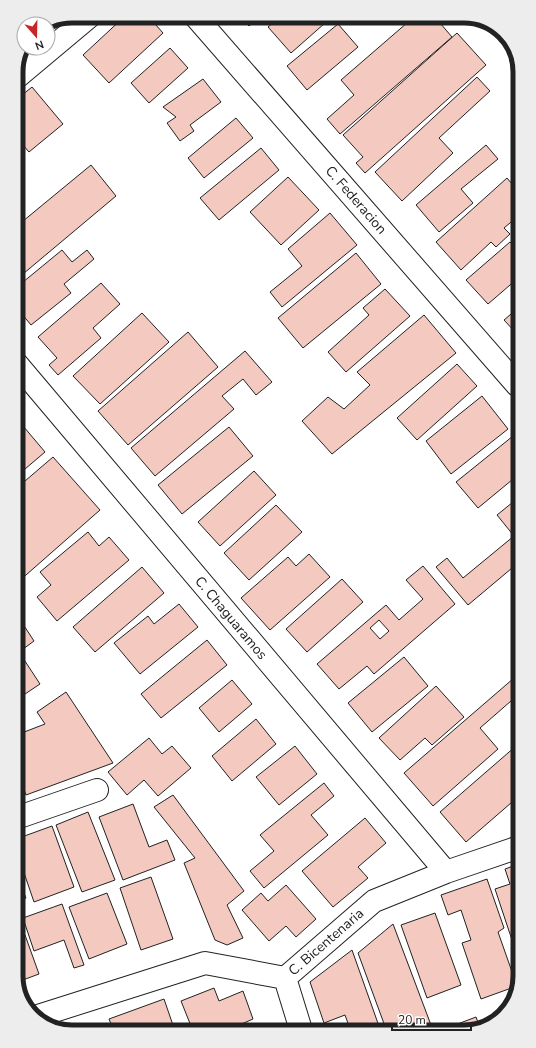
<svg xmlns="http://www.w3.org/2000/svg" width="536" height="1048" viewBox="0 0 536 1048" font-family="'Nunito Sans',sans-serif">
<rect width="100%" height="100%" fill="#fff"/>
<!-- building -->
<path fill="#f3c9c0" stroke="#222" fill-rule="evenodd" d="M125 16H148L163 33 109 83 83 55Z
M240 16H260L249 26Z
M281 16H333L291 53 268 27Z
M415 16H434L452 37 340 134 327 119 354 95 341 80Z
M338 24 358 47 307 90 287 66Z
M490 25 498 27 501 32 498 34Z
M457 33 486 65 365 173 356 163 363 157 343 135Z
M170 48 188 68 149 103 131 83Z
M477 77 490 91 439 138 453 153 402 201 375 172Z
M203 79 221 102 190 125 194 131 180 141 167 123 176 117 163 107Z
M32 87 63 124 29 152 16 137V100Z
M236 118 253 138 204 178 188 158Z
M486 145 498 159 461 189 473 203 439 232 416 205Z
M261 148 279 170 219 220 200 198Z
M91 165 116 196 17 279V226Z
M288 177 319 210 281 245 250 212Z
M507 178 512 184 516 181 517 217 504 228 510 234 496 247 491 242 461 270 436 242Z
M330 213 357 245 282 307 270 292 302 266 288 249Z
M510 242 517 249V279L488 304 466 280Z
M62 250 72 262 87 250 94 259 64 284 71 293 31 325 17 308V287Z
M356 253 381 284 303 348 278 318Z
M101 283 120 304 93 328 101 338 58 375 49 365 57 358 38 337Z
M385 289 410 316 346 372 328 352 369 315 363 308Z
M517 309V334L504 320Z
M142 313 169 342 100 404 73 376Z
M424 315 456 353 332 454 302 421 328 397 344 409 370 385 357 372Z
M188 332 218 367 128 445 98 411Z
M245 351 272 382 256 395 243 379 222 396 234 409 155 476 131 448Z
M457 364 477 386 417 440 397 418Z
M482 396 508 429 451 474 426 441Z
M18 420 45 452 18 475Z
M229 427 253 456 182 514 158 485Z
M518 432V475L478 508 456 482Z
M53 457 100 510 18 582V541L23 537 18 531V487Z
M254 471 276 495 220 546 198 522Z
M518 498V563L468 605 436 567 447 558 463 578 514 536 497 515Z
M276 505 302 532 249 580 224 553Z
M88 532 99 546 109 537 129 560 57 621 37 597 51 585 40 572Z
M309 554 330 577 270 630 241 598 288 557 296 566Z
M423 566 455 604 374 674 367 666 339 689 317 664 386 605 399 620 423 599 406 580ZM379 620 389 631 380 639 370 628Z
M142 567 164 593 95 652 73 627Z
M518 577V592L511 584Z
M342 579 363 602 307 652 286 629Z
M179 604 198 627 140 674 114 643 148 616 154 624Z
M19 618 34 641 19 652Z
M207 640 227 665 161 718 141 694Z
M19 652 40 684 19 698Z
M519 653V667L512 659Z
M404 657 428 686 372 732 348 703Z
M514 678 519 683V694L480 728 498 749 433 806 404 773Z
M232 680 252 704 219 732 199 708Z
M436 686 464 717 432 745 425 738 400 760 379 738Z
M66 692 113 763 26 795 19 775V734L45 724 37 712Z
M256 719 276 744 232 781 212 756Z
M149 738 162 754 172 746 191 768 158 796 144 780 127 795 108 772Z
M295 746 317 774 279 805 256 777Z
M516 746 519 749V767L511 774 519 783V796L466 842 440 812Z
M324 783 334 796 311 815 328 835 264 888 250 871 274 851 260 835Z
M173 795 244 891 227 905 243 938 227 945 215 940 184 863 195 858 154 807Z
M133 804 149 847 167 840 175 860 123 880 99 817Z
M88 812 115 880 82 892 56 825Z
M365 818 386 843 358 867 368 878 333 907 302 871Z
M52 826 74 887 34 902 20 861 19 838Z
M519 864 520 961H519L495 889 510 884 505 869Z
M151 877 173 939 141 950 120 888Z
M487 879 504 928 498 932 517 986 481 999 462 943 471 940 461 910 448 915 441 895Z
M20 883 26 898 20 901Z
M286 885 316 919 296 937 286 926 269 941 242 910 261 893 268 901Z
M107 893 127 944 89 959 69 907Z
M62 904 84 965 74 968 64 940 34 951 23 918Z
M435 913 461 985 427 998 401 925Z
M20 921 39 974 20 981Z
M393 924 431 1025 421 1028 386 1029 358 953Z
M352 950 380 1029H350L345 1015 324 1023 310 982Z
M214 988 219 1001 243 991 253 1019 228 1030 193 1031 181 1001Z
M164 999 175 1031H114L109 1019Z
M476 1017 480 1028H447Z
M103 1028 105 1032H92Z"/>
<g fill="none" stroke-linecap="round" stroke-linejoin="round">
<!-- minor casing -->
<g stroke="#222" stroke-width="24">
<path id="minor" d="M195 16 517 385
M16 78 90 16
M17 364 446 872
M19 817 97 790
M285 978 301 1030
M35 1017 205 963 285 978 374 901 446 872 519 847"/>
</g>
<!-- minor -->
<use href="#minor" stroke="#fff" stroke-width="22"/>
</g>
<g text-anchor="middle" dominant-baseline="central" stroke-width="3" stroke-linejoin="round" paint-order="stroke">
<!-- street labels -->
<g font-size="14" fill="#222" stroke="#fff">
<text transform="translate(356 200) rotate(49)">C. Federacion</text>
<text transform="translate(231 618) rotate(50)">C. Chaguaramos</text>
<text transform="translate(326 942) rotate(-41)">C. Bicentenaria</text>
</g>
</g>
<!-- crop -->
<path d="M0 0H536V1048H0ZM72 23H464A49 49 0 0 1 513 72V976A49 49 0 0 1 464 1025H72A49 49 0 0 1 23 976V72A49 49 0 0 1 72 23Z" fill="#ededed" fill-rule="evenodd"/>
<path fill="none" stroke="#222" stroke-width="5" d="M72 23H464A49 49 0 0 1 513 72V976A49 49 0 0 1 464 1025H72A49 49 0 0 1 23 976V72A49 49 0 0 1 72 23Z"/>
<!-- north arrow -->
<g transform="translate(36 36) rotate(160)"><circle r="19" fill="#ffffff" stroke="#a7a7a7"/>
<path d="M0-3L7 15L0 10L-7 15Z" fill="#c62828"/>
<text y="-6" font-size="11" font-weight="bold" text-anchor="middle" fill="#222222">N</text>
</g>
<!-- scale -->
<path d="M392 1024v6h79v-6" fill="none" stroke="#222222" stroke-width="2"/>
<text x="398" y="1024" font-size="12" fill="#222222" stroke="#ffffff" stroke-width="3" paint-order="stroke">20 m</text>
</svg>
